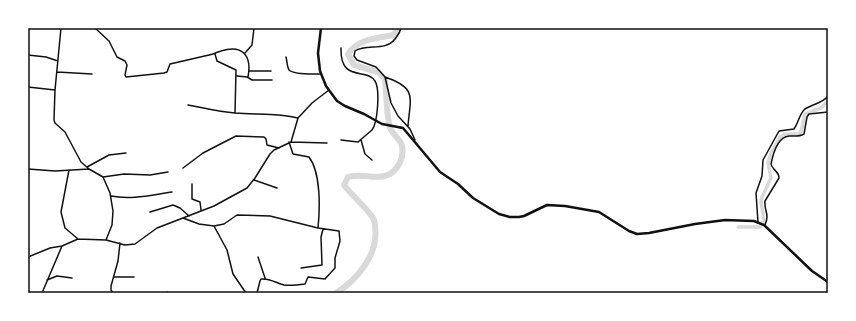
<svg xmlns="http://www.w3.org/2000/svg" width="856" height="321" viewBox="0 0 856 321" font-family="Quicksand,sans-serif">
<rect width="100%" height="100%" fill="#fff"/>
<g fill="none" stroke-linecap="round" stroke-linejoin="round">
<!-- canal -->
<path stroke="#d9d9d9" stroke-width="3.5" d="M738 227H760L764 220 761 202 762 197 771 178 768 163 771 153 780 137 785 134H799L801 132 805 114 821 108 828 101"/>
<!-- river -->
<path stroke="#d9d9d9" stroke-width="6" d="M336 293C357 280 379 254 375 227 375 224 375 221 373 218 365 206 353 197 344 185L348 177C361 173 372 179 385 176 398 172 406 156 401 143 398 138 393 134 390 128 387 120 386 89 385 79L378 72 354 65 348 54C357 39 378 38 394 35L398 28"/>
<!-- minor -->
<path stroke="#111" stroke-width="1.5" d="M61 28 55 90 54 120 55 123 65 132 81 162 89 169
M95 28 109 41 117 57 125 61 127 65 125 75 126 77 164 73 167 72 170 64C183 61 196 58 209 55 214 54 217 52 221 51 243 44 252 56 248 77
M401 28C400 33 397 36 395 39 385 52 367 43 355 51L354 56 357 60 376 67 385 77 391 103 398 116 410 129 415 140
M341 48C340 83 366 67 375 81 380 89 378 122 372 130 371 131 359 141 358 142L341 140
M245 53 252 45 254 28
M215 54 217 61 236 70 235 113
M28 55 46 57 58 61
M286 57C287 60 287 67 289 70 294 75 315 74 321 74
M249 71H271
M57 72 92 74
M237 76 247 77 252 80H272
M385 77C418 88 410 98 408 126
M28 87 55 90
M188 105C204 108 219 112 235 113 257 115 277 113 298 118
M361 140 365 154 372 160
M289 142 293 154 309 157C321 173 320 208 318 228
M291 142 327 143
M87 167 109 155 126 153
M183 168 203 153 236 136 264 137 266 139 267 145 279 148
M28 169 55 171 89 169 103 177 110 193 113 211 112 225 106 240
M69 170 61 212 65 228 78 239
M103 177 124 174 150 175 168 172
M254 180 277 188
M192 184V199L200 202 201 210
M111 196C131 200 151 195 172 192
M150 212 173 205 180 208 189 216
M183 218 199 224 214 226 224 224 237 215 270 216 318 228 339 231 340 241 335 258V268L325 279 308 277 305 284C298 285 291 286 284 285 276 283 270 278 261 279L260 281 257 293
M758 222 756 193 762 176 763 160 779 131 794 129C799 122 799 114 805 109 813 104 823 103 828 96
M765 225C770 213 764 212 765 201L779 178C779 171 772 170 771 164 773 154 778 137 789 136 794 136 799 137 804 134L807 117 809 114 828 112
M214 226 227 250 233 274 246 293
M28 257 50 248 62 246 78 239 106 240 125 245 135 244 157 228 214 206 247 188 255 178 270 154 274 150 291 142 298 118 312 103 329 90
M258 257 265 278
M301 268 322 265 321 237 323 229
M114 277H134
M47 280 57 276 72 278
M28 292 32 293
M42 293 62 246
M113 293 111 290V286L118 261 120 243
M166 293 167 292"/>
<!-- secondary -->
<path stroke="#111" stroke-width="2.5" d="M321 28 318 53 320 71 326 86 337 101 345 106 364 114 382 124 403 128 440 172 458 184 473 198 499 214 510 217H519L524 216 547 205 565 206 599 212 629 231 637 234 649 233 695 224 725 220 754 221 764 225 812 271 828 282"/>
</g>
<!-- border -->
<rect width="856" height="321" fill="none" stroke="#ffffff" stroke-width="58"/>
<rect x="29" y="29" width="798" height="263" fill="none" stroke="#111" stroke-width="1.5"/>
</svg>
